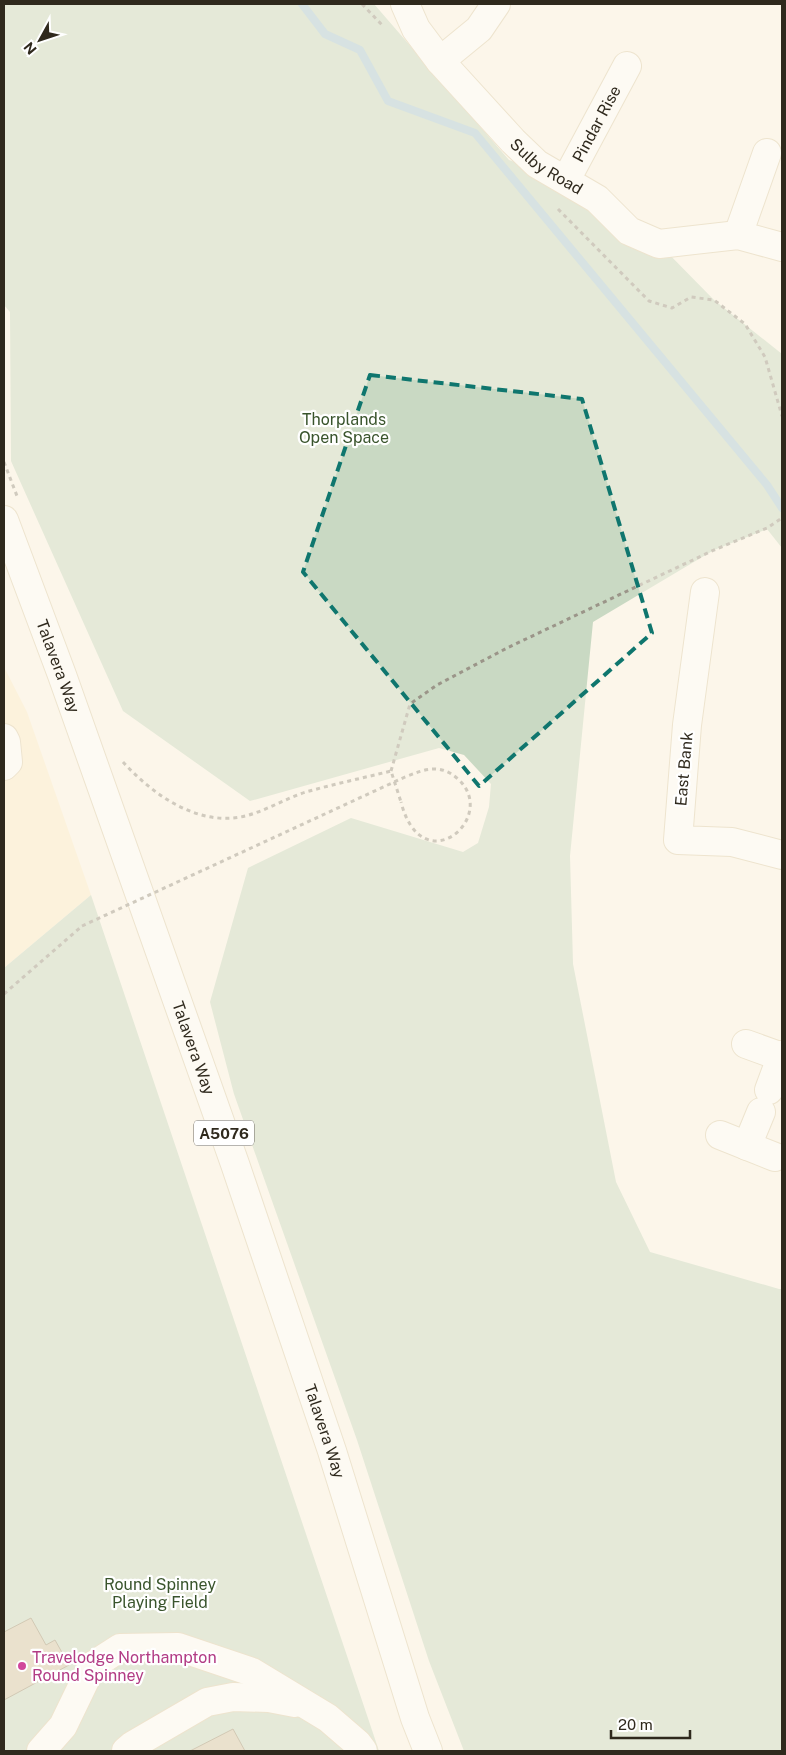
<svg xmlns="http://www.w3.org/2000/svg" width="786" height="1755" viewBox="0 0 786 1755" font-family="'Public Sans',sans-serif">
<rect width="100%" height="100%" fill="#fcf6ea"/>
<!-- built -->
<path fill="#fcedcd" d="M4 667 27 712 91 895 4 968Z"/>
<!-- green -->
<path fill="#c9d9c3" d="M4 4H374L509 160 566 180 659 244 714 300 782 354V548L767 529 714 550 593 622 570 856 573 964 616 1182 650 1252 779 1289H782V1751H464L429 1661 357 1440 234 1094 210 1002 248 868 351 818 463 852 478 843 489 807 491 784 464 755 439 748 250 801 123 711 11 461 10 312 4 305Z
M91 895 379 1751H4V968Z"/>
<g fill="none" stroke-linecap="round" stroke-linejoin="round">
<!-- stream -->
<path stroke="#aacbd9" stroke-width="8" d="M302 4 325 34 360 50 388 101 475 133 767 485 782 508"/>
</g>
<!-- building -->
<path fill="#d5c8ac" stroke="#a09274" d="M31 1618 46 1645 55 1640 69 1665 4 1700V1632Z
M233 1729 245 1751H190Z"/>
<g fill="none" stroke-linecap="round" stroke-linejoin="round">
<!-- minor casing -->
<g stroke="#ddceae" stroke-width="30">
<g id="minor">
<path id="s1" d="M405 4 416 29 440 61 513 141 537 164 597 199 629 231 659 244 738 235 782 247"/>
<path d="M440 61 479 29 496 4"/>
<path id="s2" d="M566 180 627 66"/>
<path d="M738 235 767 153"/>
<path d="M705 592 687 725 678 840 732 842 782 855"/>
<path d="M4 738 6 742 8 762 4 766"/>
<path d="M746 1044 782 1057"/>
<path d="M769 1090 782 1055"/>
<path d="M720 1135 775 1157"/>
<path d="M747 1146 761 1112"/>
<path d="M41 1751 63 1726 92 1666 120 1648 178 1647 252 1672 328 1718 357 1743 363 1751"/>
<path d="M126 1751 133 1745 207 1702 233 1697 269 1698 295 1703"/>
</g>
</g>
<!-- major casing -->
<g stroke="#ddceae" stroke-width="30">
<g id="major">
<path id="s3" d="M4 520 62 675 235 1164 332 1451 415 1718 428 1751"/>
</g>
</g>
<!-- path -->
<path stroke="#9b9589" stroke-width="3" stroke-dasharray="4 4" stroke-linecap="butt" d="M362 4 384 27
M558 209 649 301 672 308 691 297 714 300 745 324 765 357 782 416
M4 462 17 496
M123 762C154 796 201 829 249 815 269 809 287 798 306 792 334 784 363 778 391 771L401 802
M391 771 410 704 437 685 507 648 585 611 714 550 767 528 782 518
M4 994 82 926"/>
<!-- minor -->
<use href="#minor" stroke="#fff" stroke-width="28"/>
<!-- major -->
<use href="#major" stroke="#fff" stroke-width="28"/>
<!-- path-bridge -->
<path stroke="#9b9589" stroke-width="3" stroke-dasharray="4 4" stroke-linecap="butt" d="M82 926 405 777C425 769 440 763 458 779 500 817 422 884 401 802"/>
</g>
<!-- marked area -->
<path d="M0 0H786V1755H0ZM370 375 582 399 652 633 479 786 303 572Z" fill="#fcf6ea" fill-opacity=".55" fill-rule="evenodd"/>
<path fill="none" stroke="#0f766e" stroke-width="4" stroke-dasharray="10 6" stroke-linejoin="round" d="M370 375 582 399 652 633 479 786 303 572Z"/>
<!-- markers -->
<circle fill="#d1479c" stroke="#fff" stroke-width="2" cx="22" cy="1666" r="5"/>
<g text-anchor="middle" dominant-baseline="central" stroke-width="4.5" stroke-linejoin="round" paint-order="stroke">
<!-- shield labels -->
<rect fill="#fff" stroke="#6d6961" stroke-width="1" x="194" y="1120.5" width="60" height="25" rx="4"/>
<g font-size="15" font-weight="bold" fill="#2f291d">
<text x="224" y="1133">A5076</text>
</g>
<!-- street labels -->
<g font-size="16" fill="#2f291d" stroke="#fff">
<text stroke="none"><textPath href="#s2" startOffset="64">Pindar Rise</textPath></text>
<text stroke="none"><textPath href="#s1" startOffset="218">Sulby Road</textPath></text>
<text stroke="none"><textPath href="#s3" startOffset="156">Talavera Way</textPath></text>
<text transform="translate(684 769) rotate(-85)">East Bank</text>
<text stroke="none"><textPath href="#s3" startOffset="561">Talavera Way</textPath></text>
<text stroke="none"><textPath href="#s3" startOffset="966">Talavera Way</textPath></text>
</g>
<!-- park labels -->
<g font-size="16" fill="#39542c" stroke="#fff">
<text x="344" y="419">Thorplands<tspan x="344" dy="18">Open Space</tspan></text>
<text x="160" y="1584">Round Spinney<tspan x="160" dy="18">Playing Field</tspan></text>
</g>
<!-- hotel labels -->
<g font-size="16" fill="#b23c85" stroke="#fff" text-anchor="start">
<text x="32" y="1657">Travelodge Northampton<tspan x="32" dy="18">Round Spinney</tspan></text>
</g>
</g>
<!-- border -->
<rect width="786" height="1755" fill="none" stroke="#2f291d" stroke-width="10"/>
<!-- north arrow -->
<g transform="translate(40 40) rotate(230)" stroke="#ffffff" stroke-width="4" paint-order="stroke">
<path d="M0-4L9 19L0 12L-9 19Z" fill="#2f291d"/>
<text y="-8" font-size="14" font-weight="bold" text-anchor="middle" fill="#2f291d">N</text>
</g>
<!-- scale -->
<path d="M611 1730v8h79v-8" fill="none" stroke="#2f291d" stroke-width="2.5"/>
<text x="618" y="1730" font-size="15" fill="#2f291d" stroke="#ffffff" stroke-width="4" paint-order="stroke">20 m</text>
</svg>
